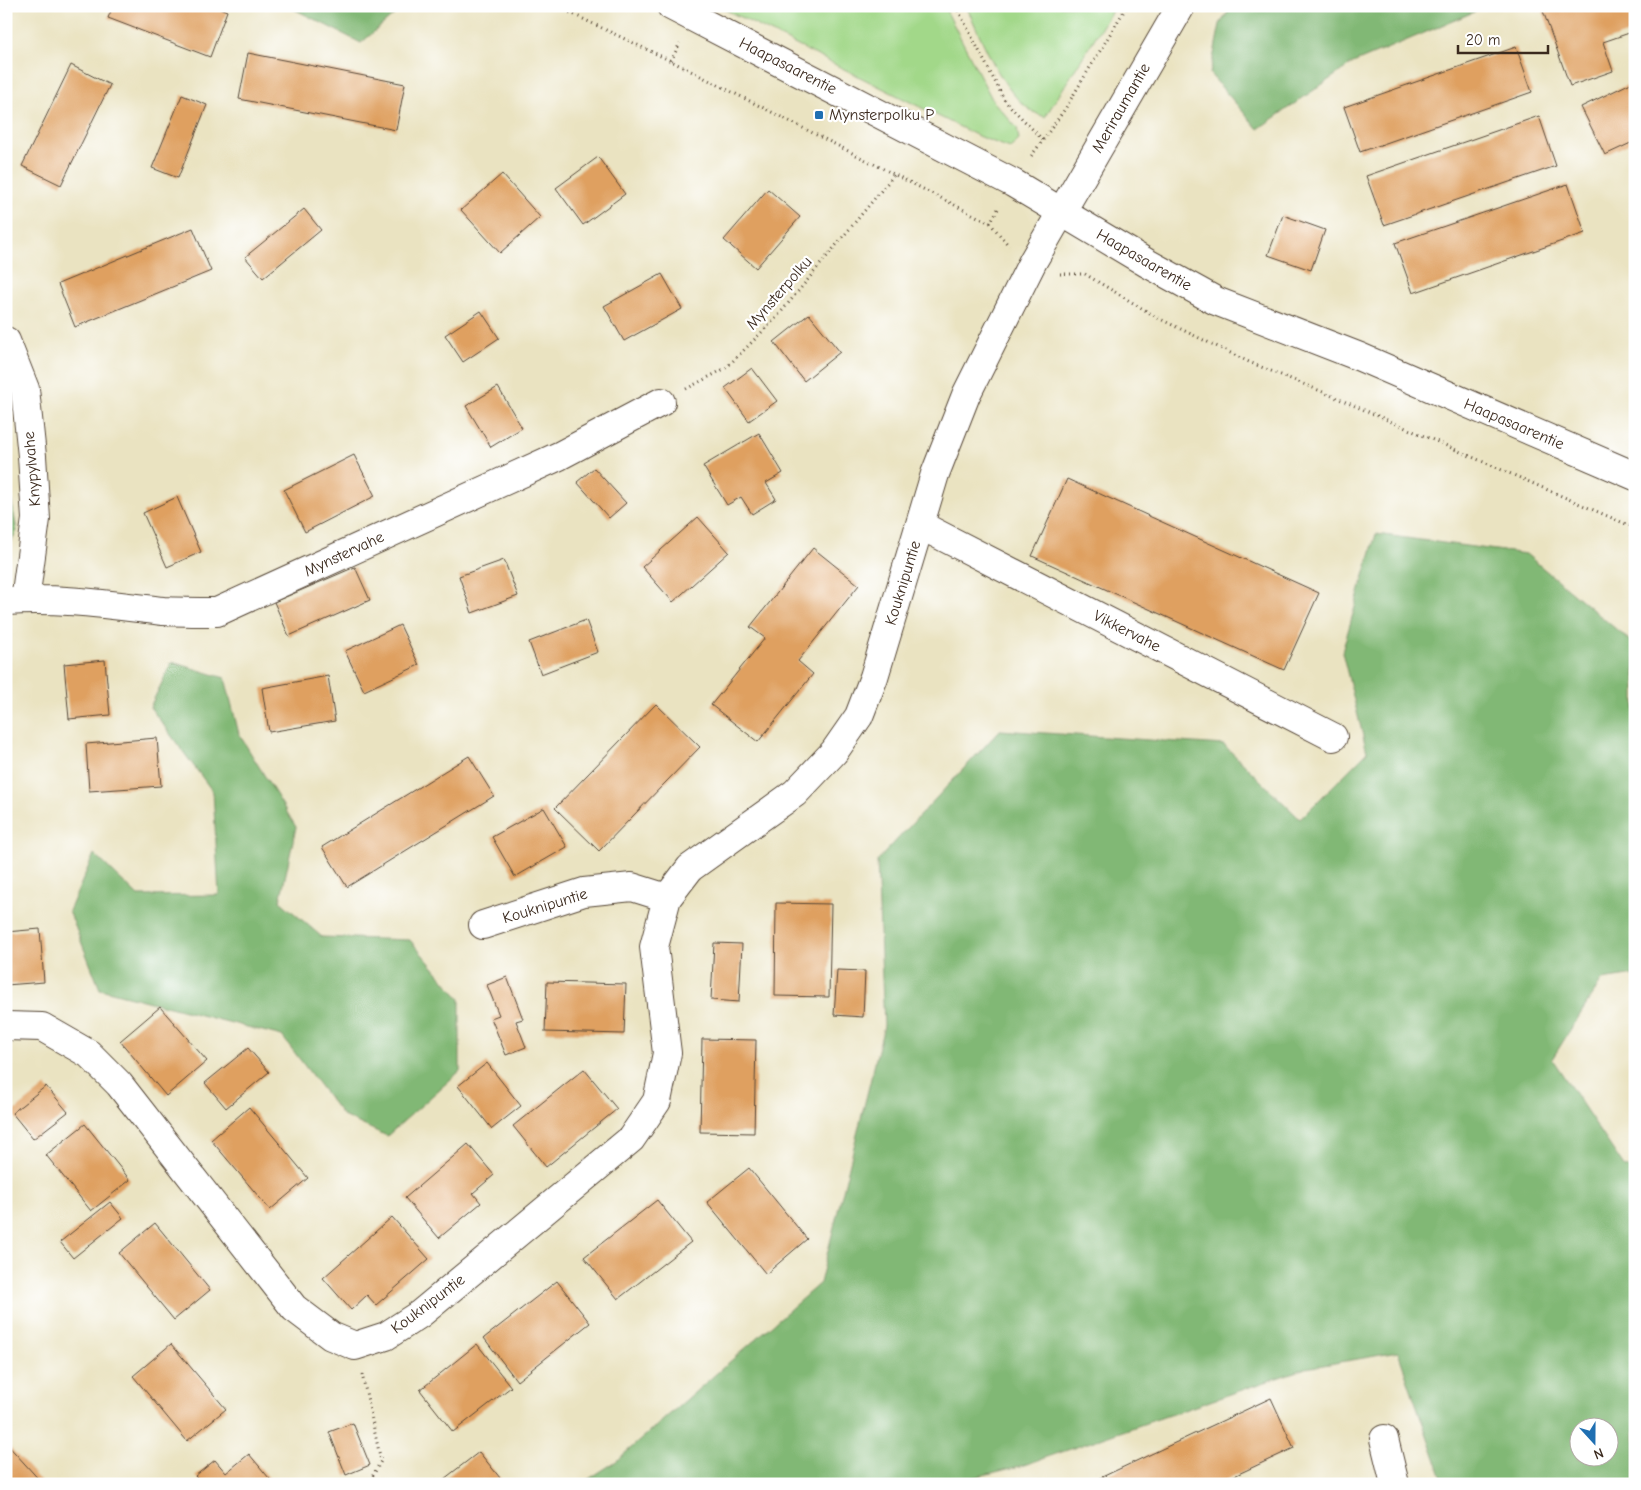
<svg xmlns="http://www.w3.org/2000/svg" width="1641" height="1490" viewBox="0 0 1641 1490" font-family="'Comic Neue',sans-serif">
<rect width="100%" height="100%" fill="#fff"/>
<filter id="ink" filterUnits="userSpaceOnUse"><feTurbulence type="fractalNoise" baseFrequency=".02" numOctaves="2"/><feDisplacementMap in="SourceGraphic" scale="10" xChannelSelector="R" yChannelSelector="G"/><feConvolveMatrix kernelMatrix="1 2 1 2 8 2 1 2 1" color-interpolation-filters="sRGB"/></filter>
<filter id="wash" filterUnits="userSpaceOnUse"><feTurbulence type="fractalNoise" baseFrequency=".0096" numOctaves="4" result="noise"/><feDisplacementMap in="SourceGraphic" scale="20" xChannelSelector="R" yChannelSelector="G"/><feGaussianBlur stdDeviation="1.12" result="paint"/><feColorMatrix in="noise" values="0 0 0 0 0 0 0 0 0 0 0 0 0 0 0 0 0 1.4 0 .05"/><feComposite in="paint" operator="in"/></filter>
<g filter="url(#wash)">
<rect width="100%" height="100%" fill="#eae3c1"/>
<!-- green -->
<path fill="#a2d889" stroke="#6e8154" d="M718 6H944L993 101 1017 128 1019 140 1010 148 980 137Z
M966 6H1115L1045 117C1005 105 984 42 966 6Z"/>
<!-- forest -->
<path fill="#81b875" stroke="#5e714a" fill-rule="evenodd" d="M288 6H403V7L361 43Z
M1232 6H1488L1353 63 1258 129 1210 74 1220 24Z
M6 471 17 531 6 549Z
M1376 534 1526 554 1635 645V975L1602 980 1552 1059 1625 1168 1635 1166V1484H1444L1398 1352 1306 1368 1024 1465 947 1484H581L615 1462 820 1283 884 1026 877 861 1000 730 1224 745 1300 819 1367 752 1342 652ZM1578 1428H1608V1458H1578Z
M172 662 225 678 239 734 296 827 280 901 322 937 410 940 460 999V1071L387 1136 343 1116 282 1036 100 989 69 911 94 854 138 896 219 895 213 792 150 707Z"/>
<g id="blocks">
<!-- building -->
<path fill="#dfa061" d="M113 6H215L227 11 210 57 108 18Z
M1555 6H1635V31L1603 42 1613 71 1570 86 1543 11Z
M1516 47 1532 92 1360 152 1344 107Z
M248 53 405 84 396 130 239 99Z
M71 65 110 85 61 185 22 166Z
M1635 81V141L1605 155 1581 107Z
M182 95 207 105 178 178 152 168Z
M1539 116 1556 166 1384 225 1366 176Z
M598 157 625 194 583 225 556 188Z
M502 174 540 217 500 253 461 210Z
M1568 184 1585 233 1413 293 1395 243Z
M768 189 800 217 756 268 724 240Z
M304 209 321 230 263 278 245 257Z
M1283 215 1325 230 1311 270 1268 255Z
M193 228 211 271 75 327 58 284Z
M662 274 682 309 624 341 604 306Z
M481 311 499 338 463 362 445 335Z
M809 314 840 352 804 381 774 342Z
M752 368 777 401 749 421 725 388Z
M498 387 522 428 491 447 466 406Z
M759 433 783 473 766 483 776 499 752 514 741 497 727 505 703 466Z
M354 455 375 496 305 532 284 490Z
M594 468 626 503 609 518 577 482Z
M1067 479 1319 593 1284 670 1032 556Z
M177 497 201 552 167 567 143 513Z
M698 517 729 552 673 602 642 567Z
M813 548 859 585 798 661 813 674 758 742 711 705 765 638 750 627Z
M504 560 518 596 472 613 459 576Z
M355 567 370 600 289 636 274 602Z
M586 620 598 652 541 674 529 642Z
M400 625 419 665 364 691 345 651Z
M105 660 110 715 69 719 64 664Z
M328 676 335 721 269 732 262 688Z
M656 704 700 747 599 851 555 808Z
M157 738 161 786 89 791 86 744Z
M469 756 494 796 347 887 322 847Z
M544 808 567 847 515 877 492 837Z
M776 903 831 904 829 997 775 996Z
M40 929 44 982 6 985V932Z
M714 943 742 944 739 1002 711 1000Z
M837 970 865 971 863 1017 834 1015Z
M507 977 523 1019 516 1021 526 1047 506 1055 491 1018 499 1015 487 985Z
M547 982 626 984 624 1034 545 1032Z
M160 1007 207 1061 166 1096 120 1041Z
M702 1039 756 1040 754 1133 700 1132Z
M248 1048 269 1072 226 1108 205 1083Z
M487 1063 521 1106 492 1129 458 1086Z
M584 1069 617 1109 546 1167 513 1126Z
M46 1086 68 1112 33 1139 12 1113Z
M249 1107 308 1178 270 1210 211 1140Z
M85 1124 130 1180 91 1211 46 1155Z
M468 1144 494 1175 473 1193 481 1203 439 1238 405 1198Z
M749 1168 807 1239 766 1274 707 1202Z
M657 1200 691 1242 618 1299 584 1257Z
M110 1202 123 1218 73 1258 60 1242Z
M392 1217 429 1259 376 1305 367 1295 351 1310 323 1278Z
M155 1223 210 1290 174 1320 119 1253Z
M557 1281 590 1323 517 1381 484 1338Z
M171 1344 226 1409 187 1441 133 1376Z
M477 1344 511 1387 453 1432 420 1390Z
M1271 1398 1294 1448 1217 1484H1087Z
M353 1423 370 1465 346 1475 329 1432Z
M6 1443 43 1484H6Z
M479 1452 505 1484H448L444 1479Z
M249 1454 274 1484H202L195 1476 215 1460 226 1473Z"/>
</g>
</g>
<g filter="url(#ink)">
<use href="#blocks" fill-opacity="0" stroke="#554636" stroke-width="1"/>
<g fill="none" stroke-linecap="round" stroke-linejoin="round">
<!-- street casing -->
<g stroke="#554636" stroke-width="30">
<path id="street" d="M6 341 25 389 32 456 36 519 25 600
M920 525 1333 737
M6 601C59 597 111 605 163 611 181 612 199 612 217 612L559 456 661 402
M483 925 584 892 632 887 667 898 690 868 795 793 834 752 859 716 874 677 935 474 966 395 1033 261 1181 6
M6 1026 42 1027 89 1054 119 1084 294 1308 331 1336 355 1346 386 1336 420 1314 631 1139 657 1101 667 1053 654 947 667 898
M1384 1439 1395 1484"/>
</g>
<!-- secondary casing -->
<g stroke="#554636" stroke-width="30">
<path id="secondary" d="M671 6 1013 183 1147 263 1216 301 1360 357 1635 476"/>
</g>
<!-- path -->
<path stroke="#554636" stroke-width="3" stroke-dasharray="1 4" stroke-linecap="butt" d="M556 6 671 61 990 223 1009 246
M956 6 1005 101 1043 140 1029 159
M671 61 680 43
M1043 140 1065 109 1127 6
M990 223 998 209
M1060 274H1085L1158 318 1249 362 1323 392 1635 528
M686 389 726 368 777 317 894 175
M362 1374 381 1461 368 1484"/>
<!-- street -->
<use href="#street" stroke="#fff" stroke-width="28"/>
<!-- secondary -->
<use href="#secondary" stroke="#fff" stroke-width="28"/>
</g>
</g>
<!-- markers -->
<rect fill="#1f6fb2" stroke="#fff" stroke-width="2" x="814" y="110" width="10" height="10" rx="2.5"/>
<g text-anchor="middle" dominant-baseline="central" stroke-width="4.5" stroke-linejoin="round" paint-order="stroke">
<!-- street labels -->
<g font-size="16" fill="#3b2a1e" stroke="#fff">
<text transform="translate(788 66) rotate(27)">Haapasaarentie</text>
<text transform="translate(1121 108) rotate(-60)">Meriraumantie</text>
<text transform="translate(1144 260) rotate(30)">Haapasaarentie</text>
<text transform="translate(779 293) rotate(-49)">Mynsterpolku</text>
<text transform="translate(1514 424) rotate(23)">Haapasaarentie</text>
<text transform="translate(32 469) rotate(-95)">Knypylvahe</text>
<text transform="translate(344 554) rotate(-25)">Mynstervahe</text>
<text transform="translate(903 583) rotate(-73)">Kouknipuntie</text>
<text transform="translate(1127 631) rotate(27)">Vikkervahe</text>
<text transform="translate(545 906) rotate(-17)">Kouknipuntie</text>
<text transform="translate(428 1304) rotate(-37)">Kouknipuntie</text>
</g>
<!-- poi labels -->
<g font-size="16" fill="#3b2a1e" stroke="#fff" text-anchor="start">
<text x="829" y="115">Mynsterpolku P</text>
</g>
</g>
<!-- margin -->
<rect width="1641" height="1490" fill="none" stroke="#fff" stroke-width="25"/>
<!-- north arrow -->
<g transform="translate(1594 1442) rotate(159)"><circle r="24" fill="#ffffff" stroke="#b1aaa5"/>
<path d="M0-4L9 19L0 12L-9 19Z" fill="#1f6fb2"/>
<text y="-8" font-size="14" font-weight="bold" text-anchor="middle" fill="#3b2a1e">N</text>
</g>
<!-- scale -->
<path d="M1458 45v8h90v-8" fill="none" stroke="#3b2a1e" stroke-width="2.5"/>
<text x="1466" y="45" font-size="15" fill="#3b2a1e" stroke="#ffffff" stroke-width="4" paint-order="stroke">20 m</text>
</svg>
